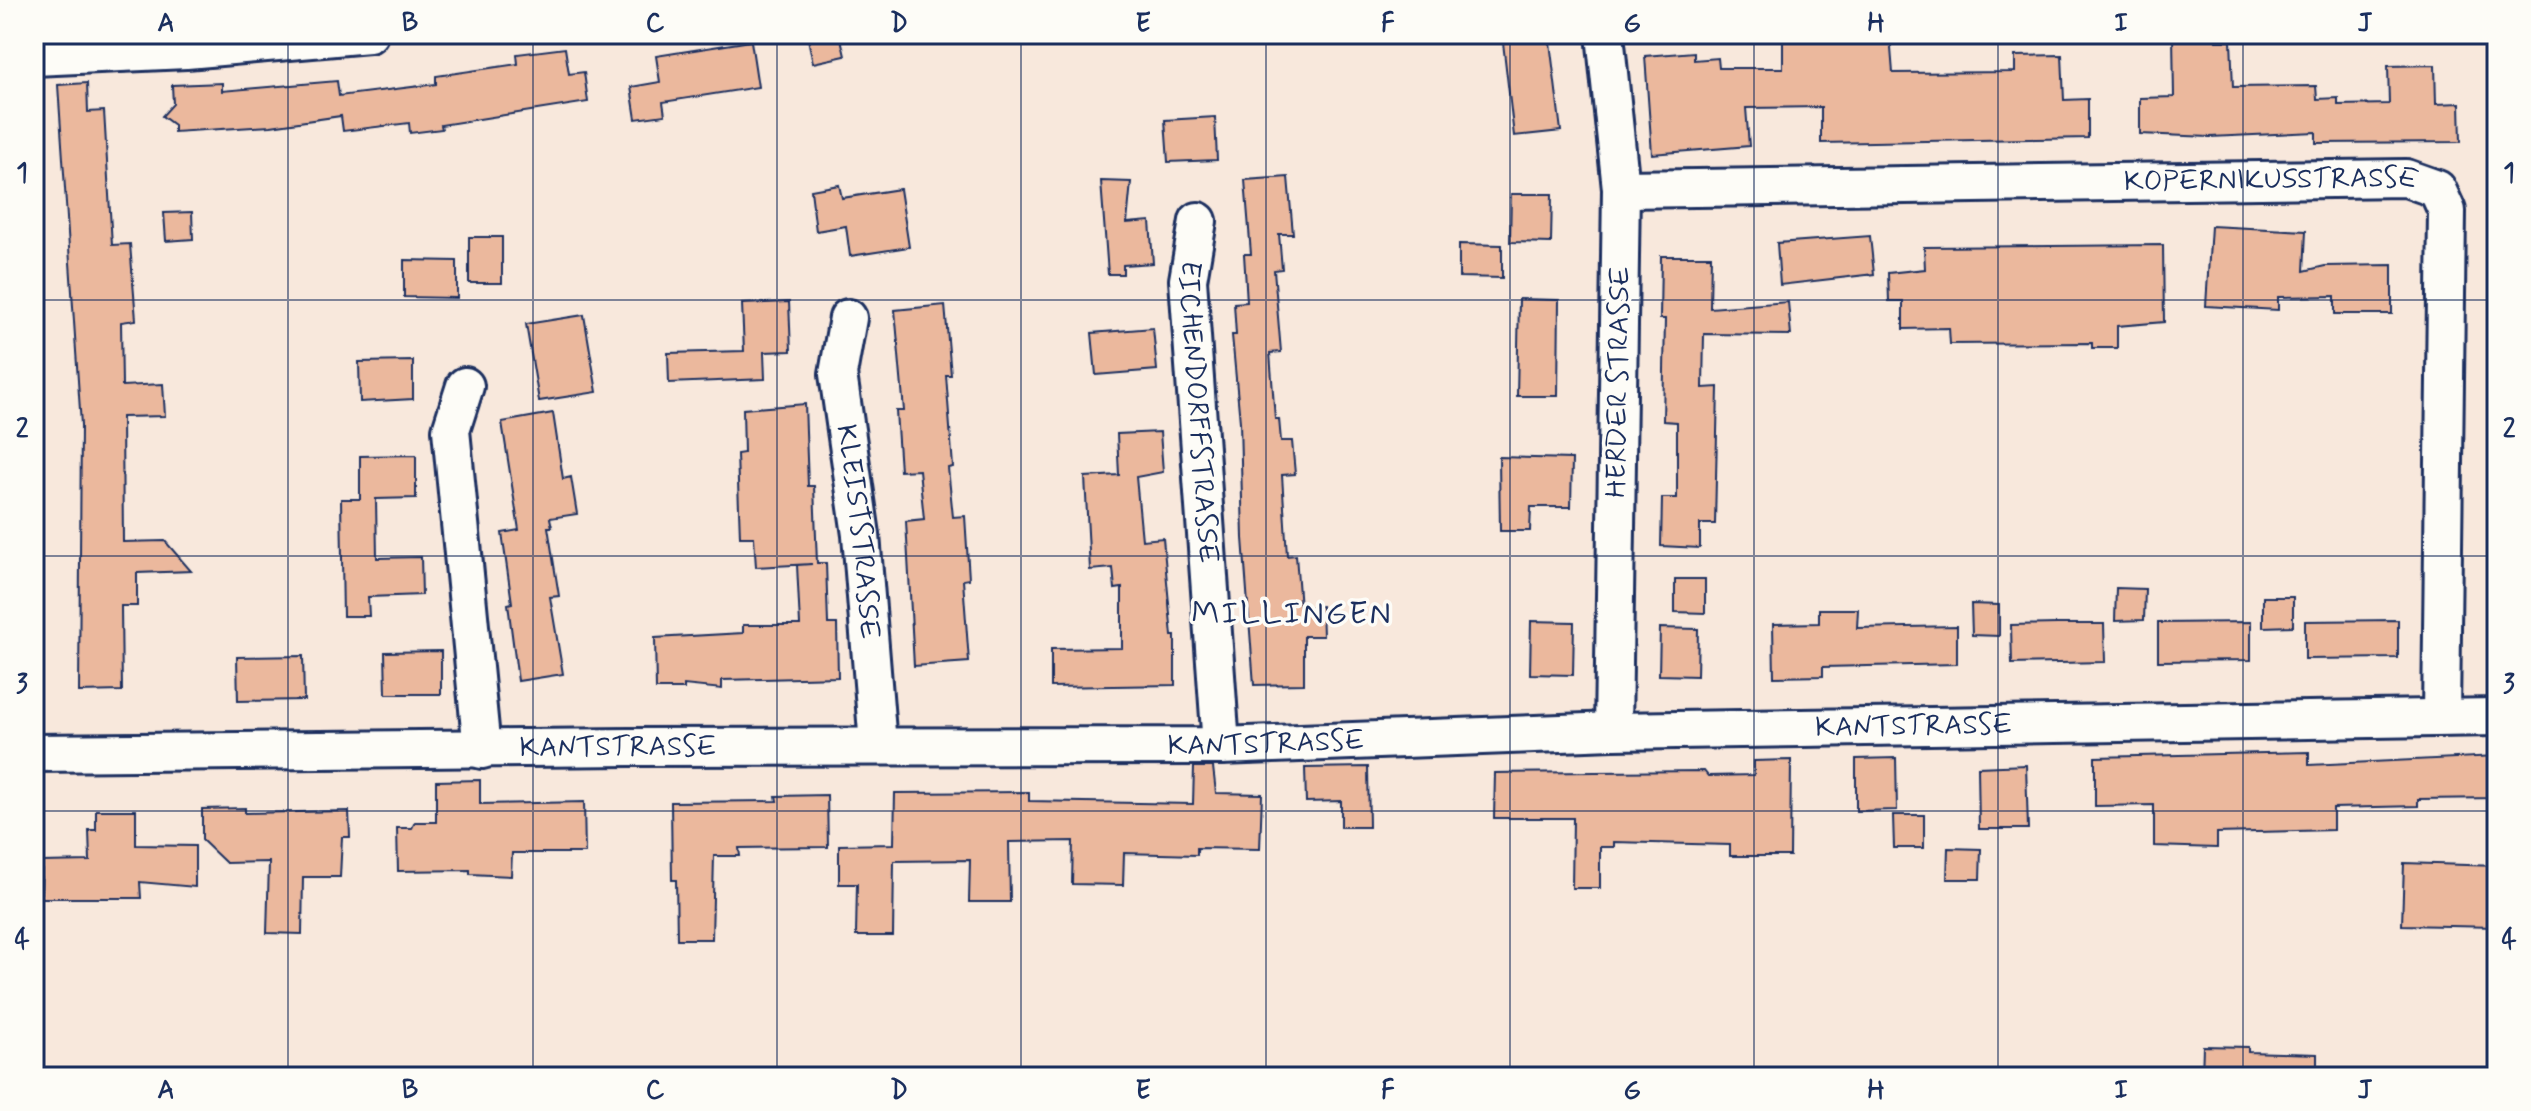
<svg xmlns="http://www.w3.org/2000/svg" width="2531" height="1111" viewBox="0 0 2531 1111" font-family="Mynerve,sans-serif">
<rect width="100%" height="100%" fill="#f8e8dc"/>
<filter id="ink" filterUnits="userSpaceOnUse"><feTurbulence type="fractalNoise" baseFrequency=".0125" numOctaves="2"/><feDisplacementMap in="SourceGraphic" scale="16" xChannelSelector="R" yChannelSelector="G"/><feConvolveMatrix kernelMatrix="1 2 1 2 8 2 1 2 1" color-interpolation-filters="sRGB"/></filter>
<g filter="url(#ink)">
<!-- building -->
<path fill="#ebb89d" stroke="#1b2f5e" stroke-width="2" d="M807 34H840L845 56 813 63Z
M1502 34H1549L1561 131 1514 136Z
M2173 35H2216V41H2231L2233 87 2316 86 2317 99 2338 98V105L2389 104 2388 66 2435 65 2436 104 2460 103 2461 142 2316 143V132L2210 137 2140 134V98L2174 97Z
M1890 36 1893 73 2015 72V56L2062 55 2064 100 2088 99V138L1821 143V107L1746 108 1749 146 1652 154 1645 56 1694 52V60L1718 58 1719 68H1783V39Z
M751 41 758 87 663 102 665 115 636 119 631 87 660 82 656 56Z
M565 48 569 74 584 72 588 102 441 125 442 129 410 133 409 123 343 131 341 116 271 126 174 132V125L162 116 173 104 172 85 222 83V91L337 81 339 96 436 84V76L518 64 517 54Z
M87 83 88 112 104 111 112 245 130 244 136 320 121 322 122 386 163 384 165 416 122 417 123 542 165 541 191 571 137 573V606H121L122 691 79 692 81 425 58 85Z
M1215 117 1217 160 1168 162 1165 120Z
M1288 177 1293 234H1279L1282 269 1274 270 1281 352 1270 353 1275 419H1279L1281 441H1292L1295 474 1282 475 1287 556 1296 555 1300 608 1322 606 1323 636H1304V684L1254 685 1243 538 1240 422 1232 335H1236L1234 303 1247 302 1244 254H1251L1245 180Z
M1101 181 1131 182 1127 223 1150 221 1153 263 1123 265V274H1108Z
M839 185 842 198 900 189 909 247 850 256 846 226 816 231 811 190Z
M1511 194H1552L1551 243 1510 242Z
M192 212 193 239 166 241 164 213Z
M2211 226 2306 231 2304 271 2325 266 2392 265V314H2335V296L2278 297V310L2206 306Z
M1870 236 1874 274 1780 285 1777 243Z
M469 237H502V283H469Z
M1459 244 1502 245V278L1459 277Z
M2163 245 2164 322 2117 326V348H2092V343L1950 344 1949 328 1903 329V301H1889L1888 273 1925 269 1924 247Z
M1661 256H1711L1710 308 1788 302 1791 335 1704 334 1703 388 1718 387 1715 524H1700V548L1661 546 1662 498H1677V422L1663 421 1665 319H1660Z
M404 260 457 261V298L404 297Z
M1519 299 1559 300 1558 396H1517Z
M789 302 791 351 764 352 765 379 669 383 668 353 744 351 742 304Z
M945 305 951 375H946L953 467 948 468 953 517 965 516 969 579 963 580 969 662 914 666 906 521 924 519 919 470 900 471 896 411H904L895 310Z
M584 315 597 392 539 401 526 324Z
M1153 328 1157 370 1096 375 1092 333Z
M413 361V399L360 402 359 362Z
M805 404 808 486H814L817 563H826L828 624H837L838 677 722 680V689L684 685V689H656L655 638 743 633V625H800L797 565 812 564 756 567 754 537H740L737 454 744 453 743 409Z
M553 413 563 479 571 477 577 514 550 518 552 527H548L559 596 550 597 563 674 518 681 508 604 512 603 502 533 519 530 502 422Z
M1160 432 1163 472 1136 477 1142 540 1163 538 1172 636H1175V685L1051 687V649L1122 648V588L1115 589 1113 568 1090 570 1085 477 1119 475 1117 434Z
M416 455V498L376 499 377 558 421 557 422 595 368 597 369 616H343L341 499H360V456Z
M1499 457 1572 459 1571 507H1531L1530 531H1500Z
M1675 579H1705V613L1675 612Z
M2116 588 2145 589 2144 620 2115 621Z
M2263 597H2293V626L2263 627Z
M1971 604 1999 605V636L1972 635Z
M1819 609H1858L1857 628 1957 626V664L1823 667V676L1774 677 1773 624 1819 623Z
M2398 620V658L2305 659V621Z
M1531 621 1574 622 1573 675 1530 674Z
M2251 622V660L2158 661V623Z
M2057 624H2104L2105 662 2012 664 2011 625Z
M1660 628 1698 629 1697 676 1659 675Z
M441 651V694H386L385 652Z
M303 656 304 700 238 701 237 657Z
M2309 752V765L2497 756V798L2418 799V806L2333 808V830L2217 833V848L2154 846V805L2095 806V757Z
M1896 758 1897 810 1856 811V759Z
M1791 760 1790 856H1730V845L1614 842V847H1600V888H1572L1573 818H1494L1495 773 1704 771 1708 776 1754 775V761Z
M2026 765 2028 829H1979L1978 767Z
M1194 767H1213L1216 793 1262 794 1260 849 1197 848V855L1124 853 1123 885 1072 884 1073 841 1009 842 1010 902H969L970 860 894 861 893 936H856L857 884H839V845L894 844 895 793 1029 792V801L1193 804Z
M1368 767 1369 827H1341V801L1306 802 1305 768Z
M480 780V804L584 802 585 853H512L511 876 470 874V870L398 871 397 828H412L415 822H436V781Z
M827 795 828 847 739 848 740 856H714L712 939H677L676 880H672L671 802 777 801 776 796Z
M245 808V813L349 811 350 837H342L340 877H303L302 934 267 933 269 862 226 863 202 840V809Z
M96 810H136V845L195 846V887L140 882 141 898H41L42 862 90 861 89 830H96Z
M1893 815H1924V848H1894Z
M1948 848 1981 849 1980 879H1947Z
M2404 863 2497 866V927L2402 925Z
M2203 1046 2248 1047V1052L2317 1054V1077H2202Z"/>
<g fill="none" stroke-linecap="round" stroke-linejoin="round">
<!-- street casing -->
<g stroke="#1b2f5e" stroke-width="42">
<g id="street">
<path d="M1605 34 1621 189 1613 731"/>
<path d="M34 57 186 50 369 34"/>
<path id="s1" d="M1621 189 2406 178 2437 189 2447 211 2441 716"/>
<path id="s2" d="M1198 221 1188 280 1221 746"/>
<path id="s3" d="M848 318 838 374 861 535 878 745"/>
<path d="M465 386 451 430 482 750"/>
<path id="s4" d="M34 753 629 747 1221 746 1613 731 2497 717"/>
</g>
</g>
<!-- street -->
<use href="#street" stroke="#fdfcf7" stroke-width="36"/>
</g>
</g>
<!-- grid -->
<path fill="none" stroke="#1b2f5e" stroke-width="2" stroke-opacity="0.55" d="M288 34V1077M533 34V1077M777 34V1077M1021 34V1077M1266 34V1077M1510 34V1077M1754 34V1077M1998 34V1077M2243 34V1077M34 300H2497M34 556H2497M34 811H2497"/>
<g text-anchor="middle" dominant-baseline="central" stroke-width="7" stroke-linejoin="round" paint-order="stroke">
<!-- street labels -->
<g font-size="28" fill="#1b2f5e" stroke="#fdfcf7">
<text stroke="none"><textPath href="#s1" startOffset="650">KOPERNIKUSSTRASSE</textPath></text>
<text transform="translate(1619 382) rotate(-89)">HERDER STRASSE</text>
<text stroke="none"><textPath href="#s2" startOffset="192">EICHENDORFFSTRASSE</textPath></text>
<text stroke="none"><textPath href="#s3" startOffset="216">KLEISTSTRASSE</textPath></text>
<text stroke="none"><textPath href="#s4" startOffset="1880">KANTSTRASSE</textPath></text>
<text stroke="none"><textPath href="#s4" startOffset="1232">KANTSTRASSE</textPath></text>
<text stroke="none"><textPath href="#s4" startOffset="584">KANTSTRASSE</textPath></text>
</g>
<!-- quarter labels -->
<g font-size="32" letter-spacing="2" fill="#1b2f5e" stroke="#fdfcf7">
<text x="1292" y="614">MILLINGEN</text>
</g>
</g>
<!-- margin -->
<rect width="2531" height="1111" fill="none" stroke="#fdfcf7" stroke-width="88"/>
<rect x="44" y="44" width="2443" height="1023" fill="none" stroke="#1b2f5e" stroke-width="3"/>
<g font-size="26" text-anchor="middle" font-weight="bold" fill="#1b2f5e">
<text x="166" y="31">A</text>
<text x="410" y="31">B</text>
<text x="655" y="31">C</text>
<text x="899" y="31">D</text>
<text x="1143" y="31">E</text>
<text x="1388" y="31">F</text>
<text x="1632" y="31">G</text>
<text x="1876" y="31">H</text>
<text x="2121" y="31">I</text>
<text x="2365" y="31">J</text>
<text x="22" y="181">1</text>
<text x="2509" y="181">1</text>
<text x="22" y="437">2</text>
<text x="2509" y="437">2</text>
<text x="22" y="692">3</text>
<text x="2509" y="692">3</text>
<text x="22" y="948">4</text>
<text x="2509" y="948">4</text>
<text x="166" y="1098">A</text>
<text x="410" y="1098">B</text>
<text x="655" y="1098">C</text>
<text x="899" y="1098">D</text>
<text x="1143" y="1098">E</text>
<text x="1388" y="1098">F</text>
<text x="1632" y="1098">G</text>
<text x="1876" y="1098">H</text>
<text x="2121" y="1098">I</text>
<text x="2365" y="1098">J</text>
</g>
</svg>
